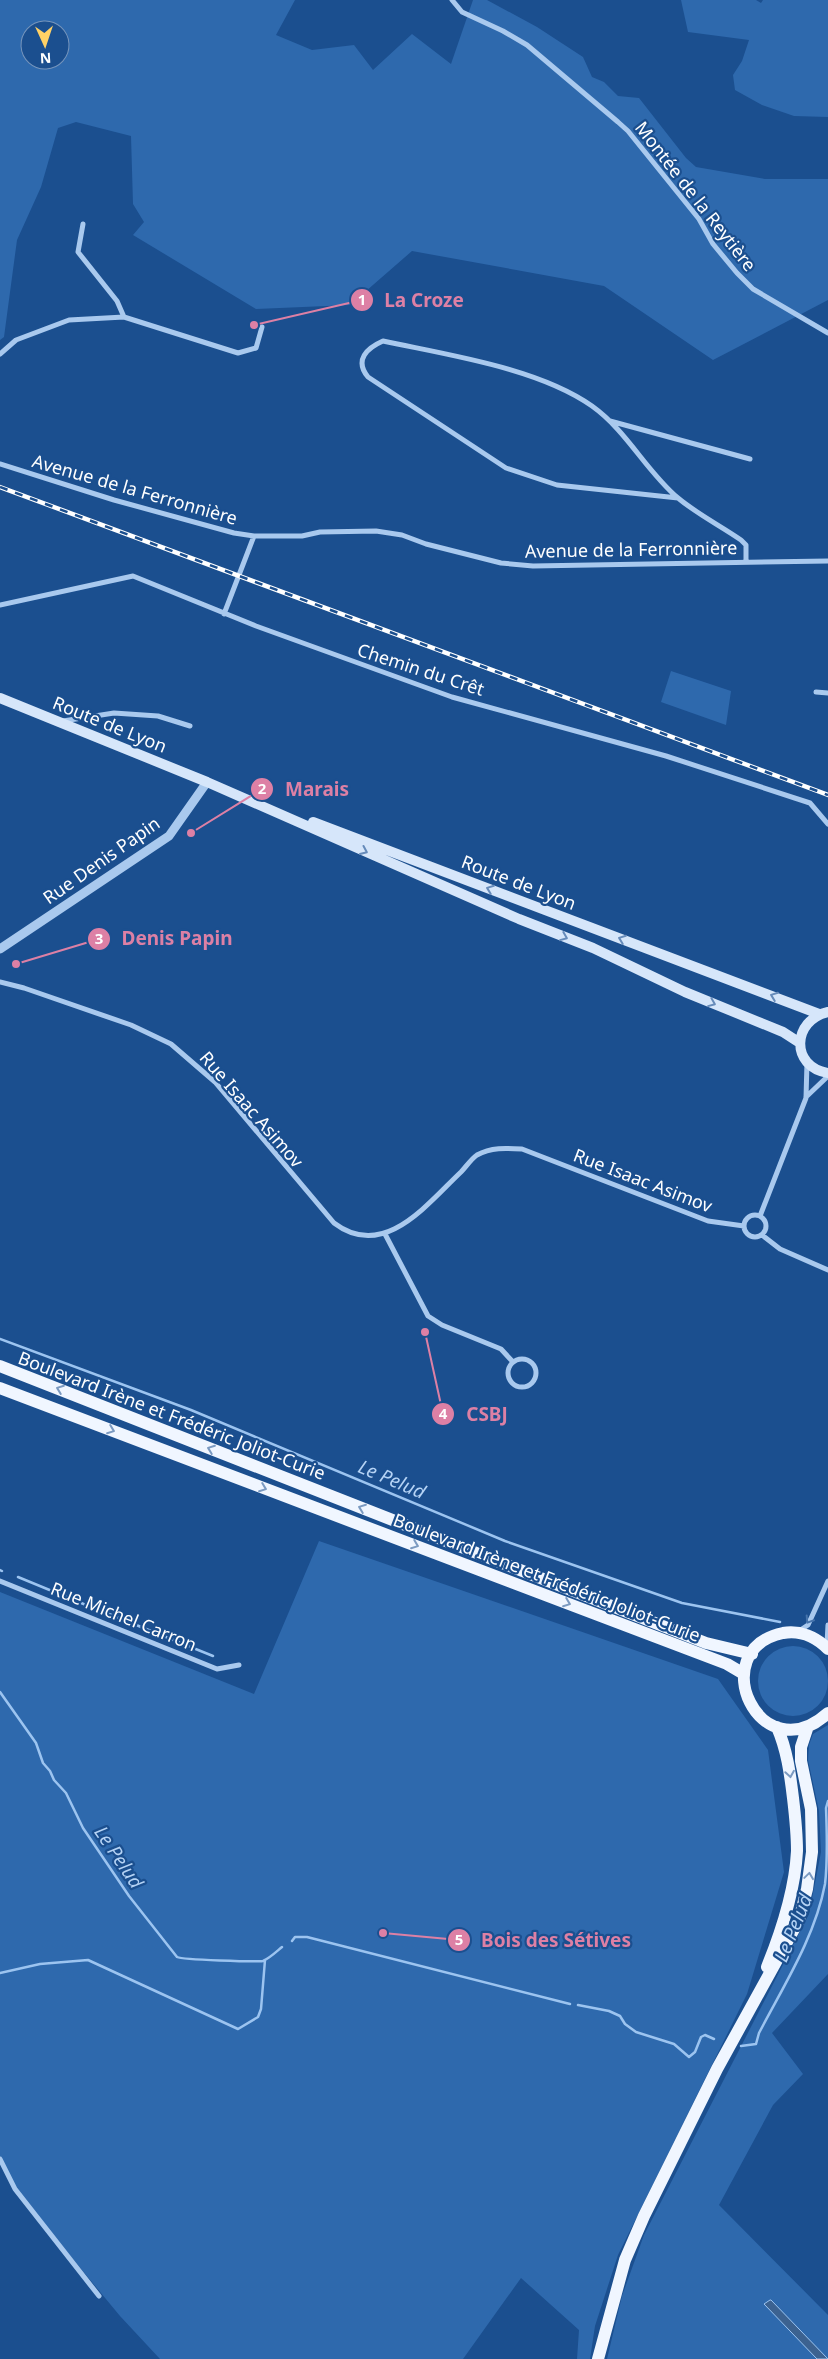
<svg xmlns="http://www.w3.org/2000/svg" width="828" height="2359" viewBox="0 0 828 2359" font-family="'Noto Sans',sans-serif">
<rect width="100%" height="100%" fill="#1b4f8f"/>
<!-- green -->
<path fill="#2e69ad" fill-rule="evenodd" d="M0 0H295L276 35 312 50 354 45 373 70 412 34 451 64 473 0H487L537 27 583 57 592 77 604 82 618 96 639 98 686 158 696 167 765 179H828V300L713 360 604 286 412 251 350 305 256 309 133 235 144 222 133 204 131 136 76 122 58 128 41 187 17 240 4 337 0 340ZM30 30H60V60H30Z
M681 0H756L761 3 763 0H828V117L794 116 762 105 735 90 733 75 742 61 749 40 688 32Z
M671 671 731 691 726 725 661 702Z
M319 1541 718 1679 768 1750 784 1872 747 1994 618 2255 595 2326 590 2359H577L579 2330 521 2278 463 2359H160L120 2316 15 2189 0 2159V1592L254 1694Z
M758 1681a35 35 0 1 1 70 0a35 35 0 1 1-70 0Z
M828 1725V1974L772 2033 803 2074 773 2105 719 2205 828 2315V2359H607L622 2296 644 2235 809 1914 821 1852 819 1811 808 1760 809 1745 813 1734Z"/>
<!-- water -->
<path fill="#3c6290" stroke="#9cc4f0" d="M770 2300H771L828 2359H817L764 2304Z"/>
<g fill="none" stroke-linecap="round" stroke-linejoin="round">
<!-- stream -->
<path stroke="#9cc4f0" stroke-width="2.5" d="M0 1339 191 1410 505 1541 682 1603 780 1622
M0 1570 2 1571
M18 1577 86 1605
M104 1612 213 1656
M0 1692 36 1743 43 1763 50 1771 54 1780 66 1793 83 1828 129 1896 177 1957C183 1960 256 1962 263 1961 270 1958 276 1952 282 1947
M292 1941 295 1937H307L570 2004
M0 1973 40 1964 88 1960 238 2029 258 2017 261 2009 265 1960
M578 2005 609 2011 620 2016 625 2024 636 2032 674 2044 689 2057 695 2052 701 2037 705 2035 714 2039
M741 2046 756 2044 759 2033C784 1985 815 1937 825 1884 828 1859 827 1833 826 1808L828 1801"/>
<!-- minor -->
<path stroke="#a9c9ee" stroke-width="5" d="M452 0 462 12 503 31 527 45 618 122 628 131 699 219 713 244 737 273 753 289 828 333
M83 224 78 252 117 301 124 317
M0 354 16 340 69 320 124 317 238 353 256 348 262 327
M610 421 750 459
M0 464 114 500 234 533 254 536H302L320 532 376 531 402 535 426 544 501 563 533 566 828 561
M678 498 557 485 506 468 368 377C354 360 367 348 383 341 448 355 538 368 592 406 627 431 646 471 678 498 697 514 721 526 741 540L746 545V561
M0 605 133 576 256 626 452 697 666 756 810 803 828 824
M224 614 254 536
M816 692 828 693
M63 721 114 713 158 716 190 726
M0 982 24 988 131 1025 171 1044 215 1082 334 1223C384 1261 427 1204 461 1172 466 1167 471 1159 477 1155 491 1147 506 1148 522 1149L708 1221 744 1226
M806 1097 828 1076
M744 1226a11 11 0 1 1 22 0a11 11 0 1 1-22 0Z
M760 1216 806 1098 807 1062
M385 1234 428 1316 442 1325 501 1349 513 1362
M762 1235 780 1249 828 1270
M508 1373a14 14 0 1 1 28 0a14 14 0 1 1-28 0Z
M0 1581 217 1669 239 1665
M799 1631 808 1625 828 1581
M827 1644 828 1625
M0 2159 15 2189 99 2296"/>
<!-- tertiary -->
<path stroke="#a9c9ee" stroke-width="9" d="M0 949 169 836 207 782"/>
<!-- secondary -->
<path stroke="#d6e6fa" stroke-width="10" d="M0 698 207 782 519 919 593 948 685 992 783 1032 800 1043
M313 822 819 1014
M828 1012C792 1020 790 1067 828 1073"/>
<!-- primary -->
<path stroke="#f0f6ff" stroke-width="12" d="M0 1366 706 1643 752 1654
M0 1388 727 1664 744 1674
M828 1649C816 1637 800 1630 783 1633 703 1650 760 1774 828 1713
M767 1967C782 1930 795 1891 797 1851 797 1834 795 1815 793 1798 790 1773 787 1750 777 1727
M598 2359 625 2260 644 2216 717 2069 799 1920 807 1889 812 1852 811 1809 801 1761V1747L808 1726"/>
<!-- rail casing -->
<g stroke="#fff" stroke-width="4.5">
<path id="rail" d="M0 487 828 795"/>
</g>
<!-- rail -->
<use href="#rail" stroke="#1b4f8f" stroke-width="2.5" stroke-dasharray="8" stroke-linecap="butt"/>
</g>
<!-- one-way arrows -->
<defs><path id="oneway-chevron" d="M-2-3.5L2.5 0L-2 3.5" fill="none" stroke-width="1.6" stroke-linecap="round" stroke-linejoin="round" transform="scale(1.25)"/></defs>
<g stroke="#668bba">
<use href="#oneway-chevron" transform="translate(364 851) rotate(24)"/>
<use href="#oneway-chevron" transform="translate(490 889) rotate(-159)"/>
<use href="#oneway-chevron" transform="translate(564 937) rotate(22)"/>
<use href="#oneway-chevron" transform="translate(622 939) rotate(-159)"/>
<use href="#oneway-chevron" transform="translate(774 996) rotate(-159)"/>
<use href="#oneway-chevron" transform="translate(712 1003) rotate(22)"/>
</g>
<g stroke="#7b9ac1">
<use href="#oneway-chevron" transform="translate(60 1389) rotate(-159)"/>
<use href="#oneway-chevron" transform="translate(111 1430) rotate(21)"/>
<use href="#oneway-chevron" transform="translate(211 1449) rotate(-159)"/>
<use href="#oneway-chevron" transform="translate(263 1488) rotate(21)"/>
<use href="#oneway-chevron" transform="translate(362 1508) rotate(-159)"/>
<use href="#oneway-chevron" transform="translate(415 1545) rotate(21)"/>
<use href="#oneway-chevron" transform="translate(567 1603) rotate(21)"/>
<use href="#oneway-chevron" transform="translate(790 1774) rotate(81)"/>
<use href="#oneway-chevron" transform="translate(809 1876) rotate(-82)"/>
</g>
<use stroke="#4674ac" href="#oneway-chevron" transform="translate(809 1620) rotate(123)"/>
<g text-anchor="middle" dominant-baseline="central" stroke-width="4.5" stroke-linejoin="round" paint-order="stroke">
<!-- street labels -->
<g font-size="18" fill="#fff" stroke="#1b4f8f">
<text transform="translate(696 196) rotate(52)">Montée de la Reytière</text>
<text transform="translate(135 489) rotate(16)">Avenue de la Ferronnière</text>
<text transform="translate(631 549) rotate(-1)">Avenue de la Ferronnière</text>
<text transform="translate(421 669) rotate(18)">Chemin du Crêt</text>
<text transform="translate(110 724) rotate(22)">Route de Lyon</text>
<text transform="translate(101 860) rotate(-35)">Rue Denis Papin</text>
<text transform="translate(519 882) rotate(21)">Route de Lyon</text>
<text transform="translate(252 1109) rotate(49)">Rue Isaac Asimov</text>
<text transform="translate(643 1180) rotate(21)">Rue Isaac Asimov</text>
<text transform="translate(172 1415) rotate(21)">Boulevard Irène et Frédéric Joliot-Curie</text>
<text transform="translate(547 1577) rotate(21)">Boulevard Irène et Frédéric Joliot-Curie</text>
<text transform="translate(124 1616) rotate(22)">Rue Michel Carron</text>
</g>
<!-- water labels -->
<g font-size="19" font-style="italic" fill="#b5d3f5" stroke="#1b4f8f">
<text transform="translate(392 1479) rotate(23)">Le Pelud</text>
<text transform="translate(119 1857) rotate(56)">Le Pelud</text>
<text transform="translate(793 1928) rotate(-68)">Le Pelud</text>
</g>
</g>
<!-- callouts -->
<path fill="none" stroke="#dd80a5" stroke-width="2" d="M254 325L362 300M191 833L262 789M16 964L99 939M425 1332L443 1414M383 1933L459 1940"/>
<g fill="#dd80a5" stroke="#1b4f8f" stroke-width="2">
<circle cx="254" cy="325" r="5"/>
<circle cx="191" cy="833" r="5"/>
<circle cx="16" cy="964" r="5"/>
<circle cx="425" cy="1332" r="5"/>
<circle cx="383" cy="1933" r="5"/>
<circle cx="362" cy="300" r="12"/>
<circle cx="262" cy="789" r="12"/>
<circle cx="99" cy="939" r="12"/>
<circle cx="443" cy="1414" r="12"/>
<circle cx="459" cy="1940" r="12"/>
</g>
<g font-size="15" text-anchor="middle" font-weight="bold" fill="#fff">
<text x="362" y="305">1</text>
<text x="262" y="794">2</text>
<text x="99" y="944">3</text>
<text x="443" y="1419">4</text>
<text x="459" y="1945">5</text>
</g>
<g font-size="19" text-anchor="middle" font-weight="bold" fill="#dd80a5" stroke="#1b4f8f" stroke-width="4.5" stroke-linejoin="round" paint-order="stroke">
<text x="424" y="307">La Croze</text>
<text x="317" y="796">Marais</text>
<text x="177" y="945">Denis Papin</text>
<text x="487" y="1421">CSBJ</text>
<text x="556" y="1947">Bois des Sétives</text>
</g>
<!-- north arrow -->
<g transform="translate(45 45) rotate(177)"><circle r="24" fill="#1b4f8f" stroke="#7695bc"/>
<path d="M0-4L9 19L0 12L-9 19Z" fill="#ffd166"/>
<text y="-8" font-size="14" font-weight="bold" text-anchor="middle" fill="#ffffff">N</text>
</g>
</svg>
